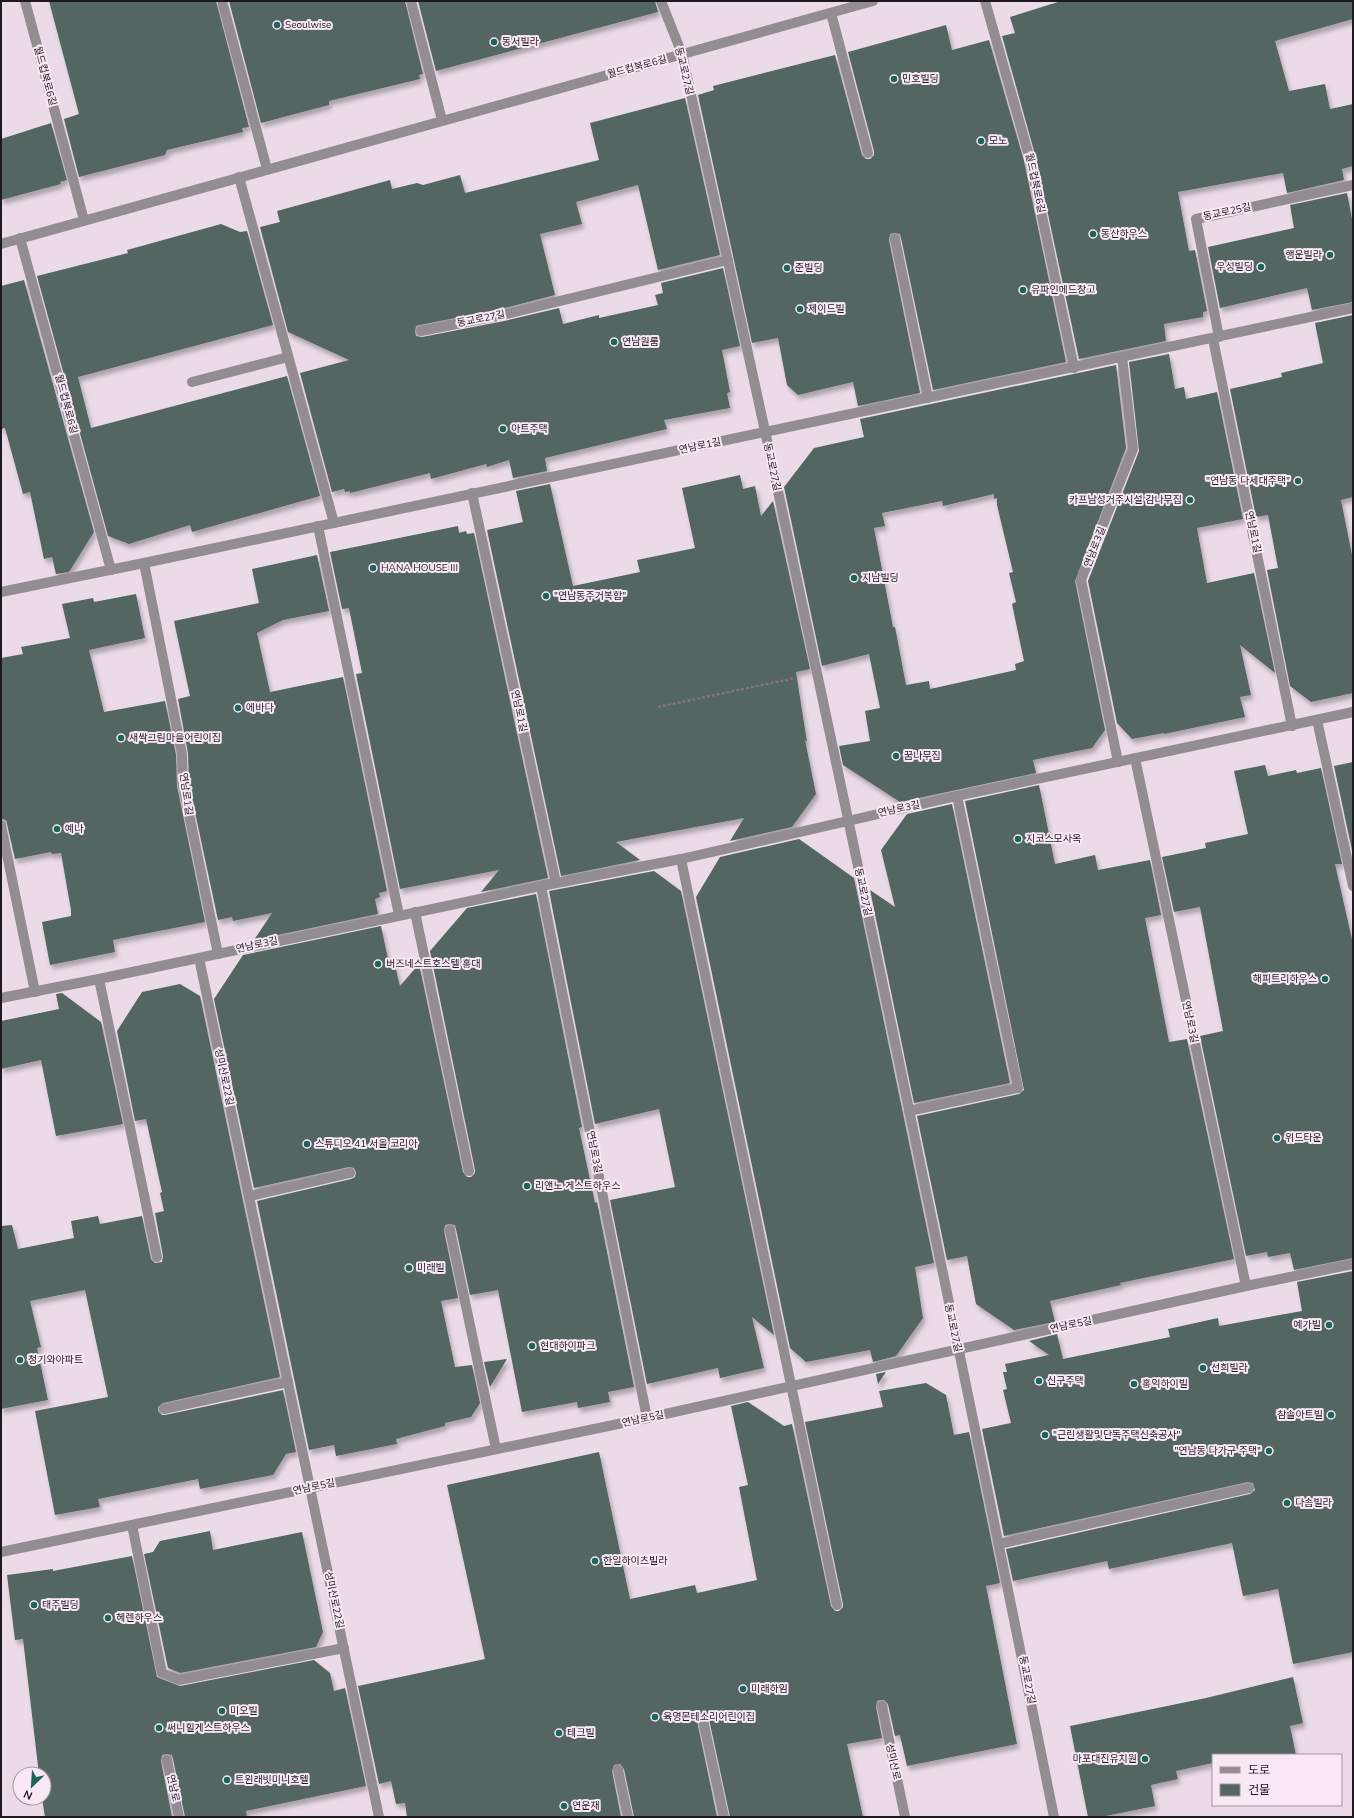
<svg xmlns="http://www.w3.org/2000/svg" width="1354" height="1818" viewBox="0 0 1354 1818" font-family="'Nunito Sans','Noto Sans KR',sans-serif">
<defs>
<filter id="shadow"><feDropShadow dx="2.5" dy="4.5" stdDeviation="2" flood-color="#0004"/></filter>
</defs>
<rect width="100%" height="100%" fill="#ebdbe9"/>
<!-- building -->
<path fill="#536662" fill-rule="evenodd" filter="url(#shadow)" d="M49 1H216L249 127 242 128 243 132 167 150 165 155 79 177 64 119 79 114Z
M229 1H405L423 74 419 75 420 79 329 101V105L261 123Z
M418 1H655L658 12 436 71Z
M1061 1H1353V19L1275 41 1289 91 1325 84 1330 109 1353 104V166L1342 169 1344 180 1287 193 1283 173 1178 192 1189 251 1195 250 1207 311 1203 312V317L1164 324 1166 341 1079 359 1036 158 1002 36 1015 33 1010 17Z
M946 25 952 50 989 40 1024 161 1066 362 933 390 901 238 900 234 894 233 890 234 889 240 920 393 858 406 853 382 798 395 787 385 778 338 752 343 698 95 714 90 713 86 835 55 862 155 866 159H870L874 155V151L848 52Z
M685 98 720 255 658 270 638 185 576 202 582 224 540 234 555 295 501 309 420 325 416 326 415 332 416 336 422 337 504 321 559 308 563 324 599 315V318L658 305 655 295 663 293 661 283 723 268 740 346 722 350 730 392 727 393 730 408 664 420 667 429 545 458 547 471 513 478 509 460 487 467 486 464 431 479 430 473 350 493V491L345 492 344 489 332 492 300 373 349 360 288 332 260 227 280 222 277 211 390 180 392 189 417 183 423 185 460 175 465 193 599 160 590 123Z
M51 123 67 180 60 182 61 184 1 200V139Z
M1347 193 1353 224V302L1312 310 1307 288 1220 308 1208 247 1294 228 1290 205Z
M221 224 240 232 247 231 273 325 78 377 91 428 287 376 320 496 192 532 190 525 129 544 108 536 37 276 128 253 127 250Z
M24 280 94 532 69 572 56 574 52 557 44 559 30 492 23 494 5 428 1 429V286Z
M1353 315V497L1341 500 1353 560V693L1311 702 1290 686 1267 570 1278 568 1268 515 1256 517 1230 389 1282 377 1281 373 1323 363 1315 323Z
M1169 354 1175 389 1184 387 1186 399 1217 392 1243 519 1197 528 1207 583 1254 573 1275 673 1240 645 1251 695 1240 697 1245 717 1164 734V733L1132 739 1117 723 1088 581 1139 451 1129 362Z
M1116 365 1126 448 1075 581 1105 730 1092 748 1033 760 1036 773 900 802 843 765 839 746 870 741 865 711 880 708 869 654 822 666 784 487 814 448 864 437 860 419ZM994 494V499L997 498V505L1013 572 1009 573 1016 602 1012 604 1024 661 1015 664 1016 670 930 689 929 681 906 685 895 627H893L874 528 885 526 882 513 942 501 943 506Z
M740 475 743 489 755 486 761 516 773 501 810 669 796 672 807 742 805 740 816 794 792 827 730 841 744 818 616 842 640 860 561 876 487 530 523 522 516 491 550 484 573 586 640 572 637 560 695 548 682 488Z
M458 526 459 533 466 531 467 534 474 533 548 878 481 892 499 870 400 889 356 674 362 673 349 608 342 609 330 552Z
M317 555 329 611 283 620 257 633 270 692 343 677 387 891 379 893 380 897 375 899 378 914 254 940 272 913 233 921 232 917 218 920 189 784 188 753 178 699 190 696 174 621 259 603 252 569Z
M136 594 145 638 89 650 104 712 165 701 176 755 177 786 205 922 113 940 115 952 50 965 42 922 71 916V910L61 853 52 854 51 852 15 859 7 824 6 820 1 819V658L23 654 21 647 70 638 62 604 93 598 94 602Z
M1353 762V855L1334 766Z
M1265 765 1268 776 1296 770 1297 773 1321 768 1342 864H1335L1353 944V1258L1294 1270 1290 1253 1268 1257 1267 1252 1246 1256 1200 1036 1223 1031 1200 907 1174 912 1162 857 1206 848 1205 843 1248 834 1234 771Z
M1039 785 1055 864 1095 855 1098 870 1150 860 1161 915 1145 918 1169 1042 1187 1039 1234 1259 1120 1283 1121 1285 1050 1301 1055 1322 1014 1330 976 1304 967 1256 947 1260 917 1116 1019 1094 1024 1090 965 801Z
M952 804 1010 1083 914 1103 870 890 895 907 881 850 907 814Z
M799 839 854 878 934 1263 915 1267 923 1318 896 1356 873 1362 870 1350 806 1362 790 1348 696 897 720 857Z
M654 871 681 891 774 1335 752 1317 764 1368 720 1378 718 1368 647 1384 610 1200 675 1187 659 1109 595 1124 549 891Z
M536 894 582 1127 579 1128 595 1203 597 1202 634 1387 608 1392 610 1402 578 1408 577 1402 522 1412 498 1290 470 1295 456 1229 455 1225 449 1224 445 1225 444 1231 458 1298 441 1301 455 1367 472 1365 480 1403 471 1417 445 1423V1426L396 1439 397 1444 336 1456 334 1445 309 1450 257 1201 351 1179 355 1177 356 1172 354 1168 349 1167 254 1188 214 999 243 955 381 926 388 959 393 958 400 986 419 964 463 1172 467 1177H471L475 1173V1170L430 951 467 908Z
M180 984 200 996 280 1377 163 1403 158 1407V1411L162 1415H165L283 1390 296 1452 286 1454 273 1475 200 1489 198 1479 98 1499 100 1507 55 1515 35 1411 108 1397 85 1290 30 1301 41 1347 37 1348 48 1400 1 1409V1226L12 1225 18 1249 74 1238 71 1221 98 1216 100 1224 142 1216 151 1259 155 1263 162 1262 163 1256 155 1213 164 1211 160 1193 162 1192 146 1119 135 1121 117 1031 142 992Z
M62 993 101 1022 123 1124 56 1136 41 1060 1 1069V1021L59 1009 56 994Z
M1353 1271V1652L1293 1664 1278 1589 1243 1596 1232 1543 1109 1569 1107 1561 1013 1581 1006 1549 1250 1494 1255 1490 1253 1483 1248 1482 1004 1536 982 1429 1011 1423 1003 1390 1007 1389 1003 1372H1007L1005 1364 1049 1355 1029 1341 1057 1334 1063 1359 1170 1337 1168 1329 1218 1318 1219 1326 1302 1311 1297 1282Z
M507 1359 490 1387 484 1362Z
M886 1372 878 1384 876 1374Z
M926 1383 946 1395 954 1435 969 1432 1000 1583 986 1586 1017 1744 907 1766 900 1735 895 1736 888 1704 884 1700H880L877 1701 876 1707 882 1738 847 1744 863 1817H730L709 1719 705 1714 698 1715 697 1721 717 1817H634L624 1769 620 1764 614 1765 612 1771 621 1817H407L405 1803 396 1804 391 1781 379 1784 358 1686 485 1659 447 1485 599 1452 630 1599 695 1585 697 1593 757 1580 739 1487 748 1485 731 1406 748 1402 784 1426 792 1424 831 1606 835 1611H839L843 1607V1604L805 1422 883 1407 879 1391Z
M210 1531 213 1550 302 1532 323 1632 316 1647 180 1673 168 1668 144 1554 153 1552 160 1541Z
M132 1556 157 1677 180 1686 314 1660 330 1673 334 1691 345 1688 366 1786 246 1811 247 1817H185L173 1759 172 1755 166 1754 162 1755 161 1761 172 1817H45L42 1798H44V1774H39L23 1639 15 1640 7 1575 53 1569V1571Z
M1293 1677 1303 1723 1290 1726 1296 1755H1213V1763L1176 1771 1178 1779 1151 1785 1155 1806 1101 1817H1088L1070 1726 1206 1698Z"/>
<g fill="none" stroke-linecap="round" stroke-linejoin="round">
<!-- path -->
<path stroke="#80767f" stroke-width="2.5" stroke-dasharray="3 2" stroke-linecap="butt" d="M658 707 795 678"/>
<!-- lane -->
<path stroke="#938c92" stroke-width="10" d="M222 1 267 169
M411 1 442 120
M985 1 1030 159 1074 368
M831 13 868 153
M239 177 334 523
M20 238 111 570
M895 239 928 398
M421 331 502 315 728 260
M1219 337 1196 219 1353 185
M1213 339 1292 726
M192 382 288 357
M472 493 556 883
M318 526 399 915
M144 563 182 754 183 785 218 954
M1317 720 1353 886
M1135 758 1246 1286
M1118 762 1081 580 1133 449 1122 357
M1 825 35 992
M681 859 837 1605
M541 886 647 1418
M415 912 469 1171
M99 979 157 1257
M909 1111 1018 1088 957 796
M250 1196 350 1173
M450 1230 496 1449
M164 1409 288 1382
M132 1525 162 1673 179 1680 344 1648
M999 1544 1249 1488
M882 1706 905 1817
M703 1720 724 1817
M167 1760 179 1817
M618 1770 628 1817"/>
<!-- street -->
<path stroke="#938c92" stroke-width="10" d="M25 1 84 220
M661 1 682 54C813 640 935 1228 1054 1817
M1 244 873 1
M1 592 144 563 1353 308
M199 958 379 1817
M1 998 99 979 541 886 681 859 957 796 1353 712
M1 1552 647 1418 1246 1286 1353 1264"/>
</g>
<!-- markers -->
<g fill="#1d6559" stroke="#f8e8f6" stroke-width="1.5">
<circle cx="277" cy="25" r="4"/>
<circle cx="494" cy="42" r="4"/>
<circle cx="894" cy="79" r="4"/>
<circle cx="981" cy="141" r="4"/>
<circle cx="1093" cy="234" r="4"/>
<circle cx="1330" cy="255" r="4"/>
<circle cx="1261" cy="267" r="4"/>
<circle cx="787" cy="268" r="4"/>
<circle cx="1023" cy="290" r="4"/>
<circle cx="800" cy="309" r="4"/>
<circle cx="614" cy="342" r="4"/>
<circle cx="503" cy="429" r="4"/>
<circle cx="1298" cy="481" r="4"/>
<circle cx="1190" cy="500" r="4"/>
<circle cx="373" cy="568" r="4"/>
<circle cx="854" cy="578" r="4"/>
<circle cx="546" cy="596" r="4"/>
<circle cx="238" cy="708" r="4"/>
<circle cx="121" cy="738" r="4"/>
<circle cx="896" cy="756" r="4"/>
<circle cx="57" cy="829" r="4"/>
<circle cx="1018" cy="839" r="4"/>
<circle cx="378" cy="964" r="4"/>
<circle cx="1325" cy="979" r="4"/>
<circle cx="1277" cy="1138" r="4"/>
<circle cx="307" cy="1144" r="4"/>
<circle cx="527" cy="1186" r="4"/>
<circle cx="409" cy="1268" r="4"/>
<circle cx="1329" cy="1325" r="4"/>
<circle cx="532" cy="1346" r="4"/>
<circle cx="20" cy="1360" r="4"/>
<circle cx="1203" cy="1368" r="4"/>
<circle cx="1039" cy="1381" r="4"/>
<circle cx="1134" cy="1384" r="4"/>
<circle cx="1331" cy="1415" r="4"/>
<circle cx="1045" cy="1435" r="4"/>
<circle cx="1269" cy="1451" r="4"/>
<circle cx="1287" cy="1503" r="4"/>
<circle cx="595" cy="1561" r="4"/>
<circle cx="34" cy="1605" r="4"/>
<circle cx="108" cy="1618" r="4"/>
<circle cx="743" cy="1689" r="4"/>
<circle cx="222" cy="1711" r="4"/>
<circle cx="655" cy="1717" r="4"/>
<circle cx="159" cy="1728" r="4"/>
<circle cx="559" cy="1733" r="4"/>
<circle cx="1145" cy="1759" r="4"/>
<circle cx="227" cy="1780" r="4"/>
<circle cx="564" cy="1806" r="4"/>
</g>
<g text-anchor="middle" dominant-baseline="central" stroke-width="4" stroke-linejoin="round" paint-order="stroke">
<!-- poi labels -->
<g font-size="10" fill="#1e191e" stroke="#f8e8f6" text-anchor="start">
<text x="285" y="25">Seoulwise</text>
<text x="502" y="42">동서빌라</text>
<text x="902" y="79">민호빌딩</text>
<text x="989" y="141">모노</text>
<text x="1101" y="234">동산하우스</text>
<text x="1322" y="255" text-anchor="end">행운빌라</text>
<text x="1253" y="267" text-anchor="end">우성빌딩</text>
<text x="795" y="268">준빌딩</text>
<text x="1031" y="290">유파인메드창고</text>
<text x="808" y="309">제이드빌</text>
<text x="622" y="342">연남원룸</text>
<text x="511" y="429">아트주택</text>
<text x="1290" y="481" text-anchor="end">"연남동 다세대주택"</text>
<text x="1182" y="500" text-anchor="end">카프남성거주시설 감나무집</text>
<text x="381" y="568">HANA HOUSE III</text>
<text x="862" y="578">지남빌딩</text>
<text x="554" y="596">"연남동주거복합"</text>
<text x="246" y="708">에바다</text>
<text x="129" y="738">새싹그림마을어린이집</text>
<text x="904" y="756">꿈나무집</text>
<text x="65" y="829">예나</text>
<text x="1026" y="839">지코스모사옥</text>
<text x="386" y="964">버즈네스트호스텔 홍대</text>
<text x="1317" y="979" text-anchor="end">해피트리하우스</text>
<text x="1285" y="1138">위드타운</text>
<text x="315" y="1144">스튜디오 41 서올 코리아</text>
<text x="535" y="1186">리앤노 게스트하우스</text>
<text x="417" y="1268">미래빌</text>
<text x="1321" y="1325" text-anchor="end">예가빌</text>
<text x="540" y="1346">현대하이파크</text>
<text x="28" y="1360">청기와아파트</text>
<text x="1211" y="1368">선희빌라</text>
<text x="1047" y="1381">신구주택</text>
<text x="1142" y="1384">홍익하이빌</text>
<text x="1323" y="1415" text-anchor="end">참솔아트빌</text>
<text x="1053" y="1435">"근린생활및단독주택신축공사"</text>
<text x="1261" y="1451" text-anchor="end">"연남동 다가구 주택"</text>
<text x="1295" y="1503">다솜빌라</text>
<text x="603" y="1561">한일하이츠빌라</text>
<text x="42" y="1605">태주빌딩</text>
<text x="116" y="1618">헤렌하우스</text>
<text x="751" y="1689">미래하임</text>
<text x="230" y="1711">미오빌</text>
<text x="663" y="1717">육영몬테소리어린이집</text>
<text x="167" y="1728">써니힐게스트하우스</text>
<text x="567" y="1733">테크빌</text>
<text x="1137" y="1759" text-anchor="end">마포대진유치원</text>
<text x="235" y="1780">트윈래빗미니호텔</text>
<text x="572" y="1806">연운재</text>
</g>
<!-- street labels -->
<g font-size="10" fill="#1e191e" stroke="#f8e8f6">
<text transform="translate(637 67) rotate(-15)">월드컵북로6길</text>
<text transform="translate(684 71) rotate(76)">동교로27길</text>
<text transform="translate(45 76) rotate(75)">월드컵북로6길</text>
<text transform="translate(1035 183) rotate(78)">월드컵북로6길</text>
<text transform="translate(1227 212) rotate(-12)">동교로25길</text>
<text transform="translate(481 319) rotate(-11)">동교로27길</text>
<text transform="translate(66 404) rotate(75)">월드컵북로6길</text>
<text transform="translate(700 446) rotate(-12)">연남로1길</text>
<text transform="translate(772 467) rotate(78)">동교로27길</text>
<text transform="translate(1253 532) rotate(78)">연남로1길</text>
<text transform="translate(1095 547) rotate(-69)">연남로3길</text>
<text transform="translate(519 711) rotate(78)">연남로1길</text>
<text transform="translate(186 794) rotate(82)">연남로1길</text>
<text transform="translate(899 809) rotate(-12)">연남로3길</text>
<text transform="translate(863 892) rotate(78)">동교로27길</text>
<text transform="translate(257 945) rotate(-12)">연남로3길</text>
<text transform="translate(1190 1022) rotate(78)">연남로3길</text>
<text transform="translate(224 1077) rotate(78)">성미산로22길</text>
<text transform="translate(594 1152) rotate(79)">연남로3길</text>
<text transform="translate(1071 1325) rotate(-12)">연남로5길</text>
<text transform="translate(953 1328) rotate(78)">동교로27길</text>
<text transform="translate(643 1419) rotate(-12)">연남로5길</text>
<text transform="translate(314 1487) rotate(-12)">연남로5길</text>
<text transform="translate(334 1600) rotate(78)">성미산로22길</text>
<text transform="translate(1027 1680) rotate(79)">동교로27길</text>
<text transform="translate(893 1762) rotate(78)">성미산로</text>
<text transform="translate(173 1788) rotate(78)">연남로</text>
</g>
</g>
<!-- border -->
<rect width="1354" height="1818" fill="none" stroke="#1e191e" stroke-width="4"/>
<!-- legend -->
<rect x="1212" y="1754" width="130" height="52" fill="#f8e8f6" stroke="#a195a0"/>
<rect x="1220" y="1767" width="20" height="6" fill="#938c92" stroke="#a195a0"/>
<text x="1248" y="1774" font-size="12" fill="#1e191e">도로</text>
<rect x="1220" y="1784" width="20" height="12" fill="#536662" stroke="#a195a0"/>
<text x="1248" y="1794" font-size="12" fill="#1e191e">건물</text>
<!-- north arrow -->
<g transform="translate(32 1786) rotate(205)"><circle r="19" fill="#f8e8f6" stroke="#a195a0"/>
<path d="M0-3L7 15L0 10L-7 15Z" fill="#1d6559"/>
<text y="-6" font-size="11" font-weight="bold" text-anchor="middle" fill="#1e191e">N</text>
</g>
</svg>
